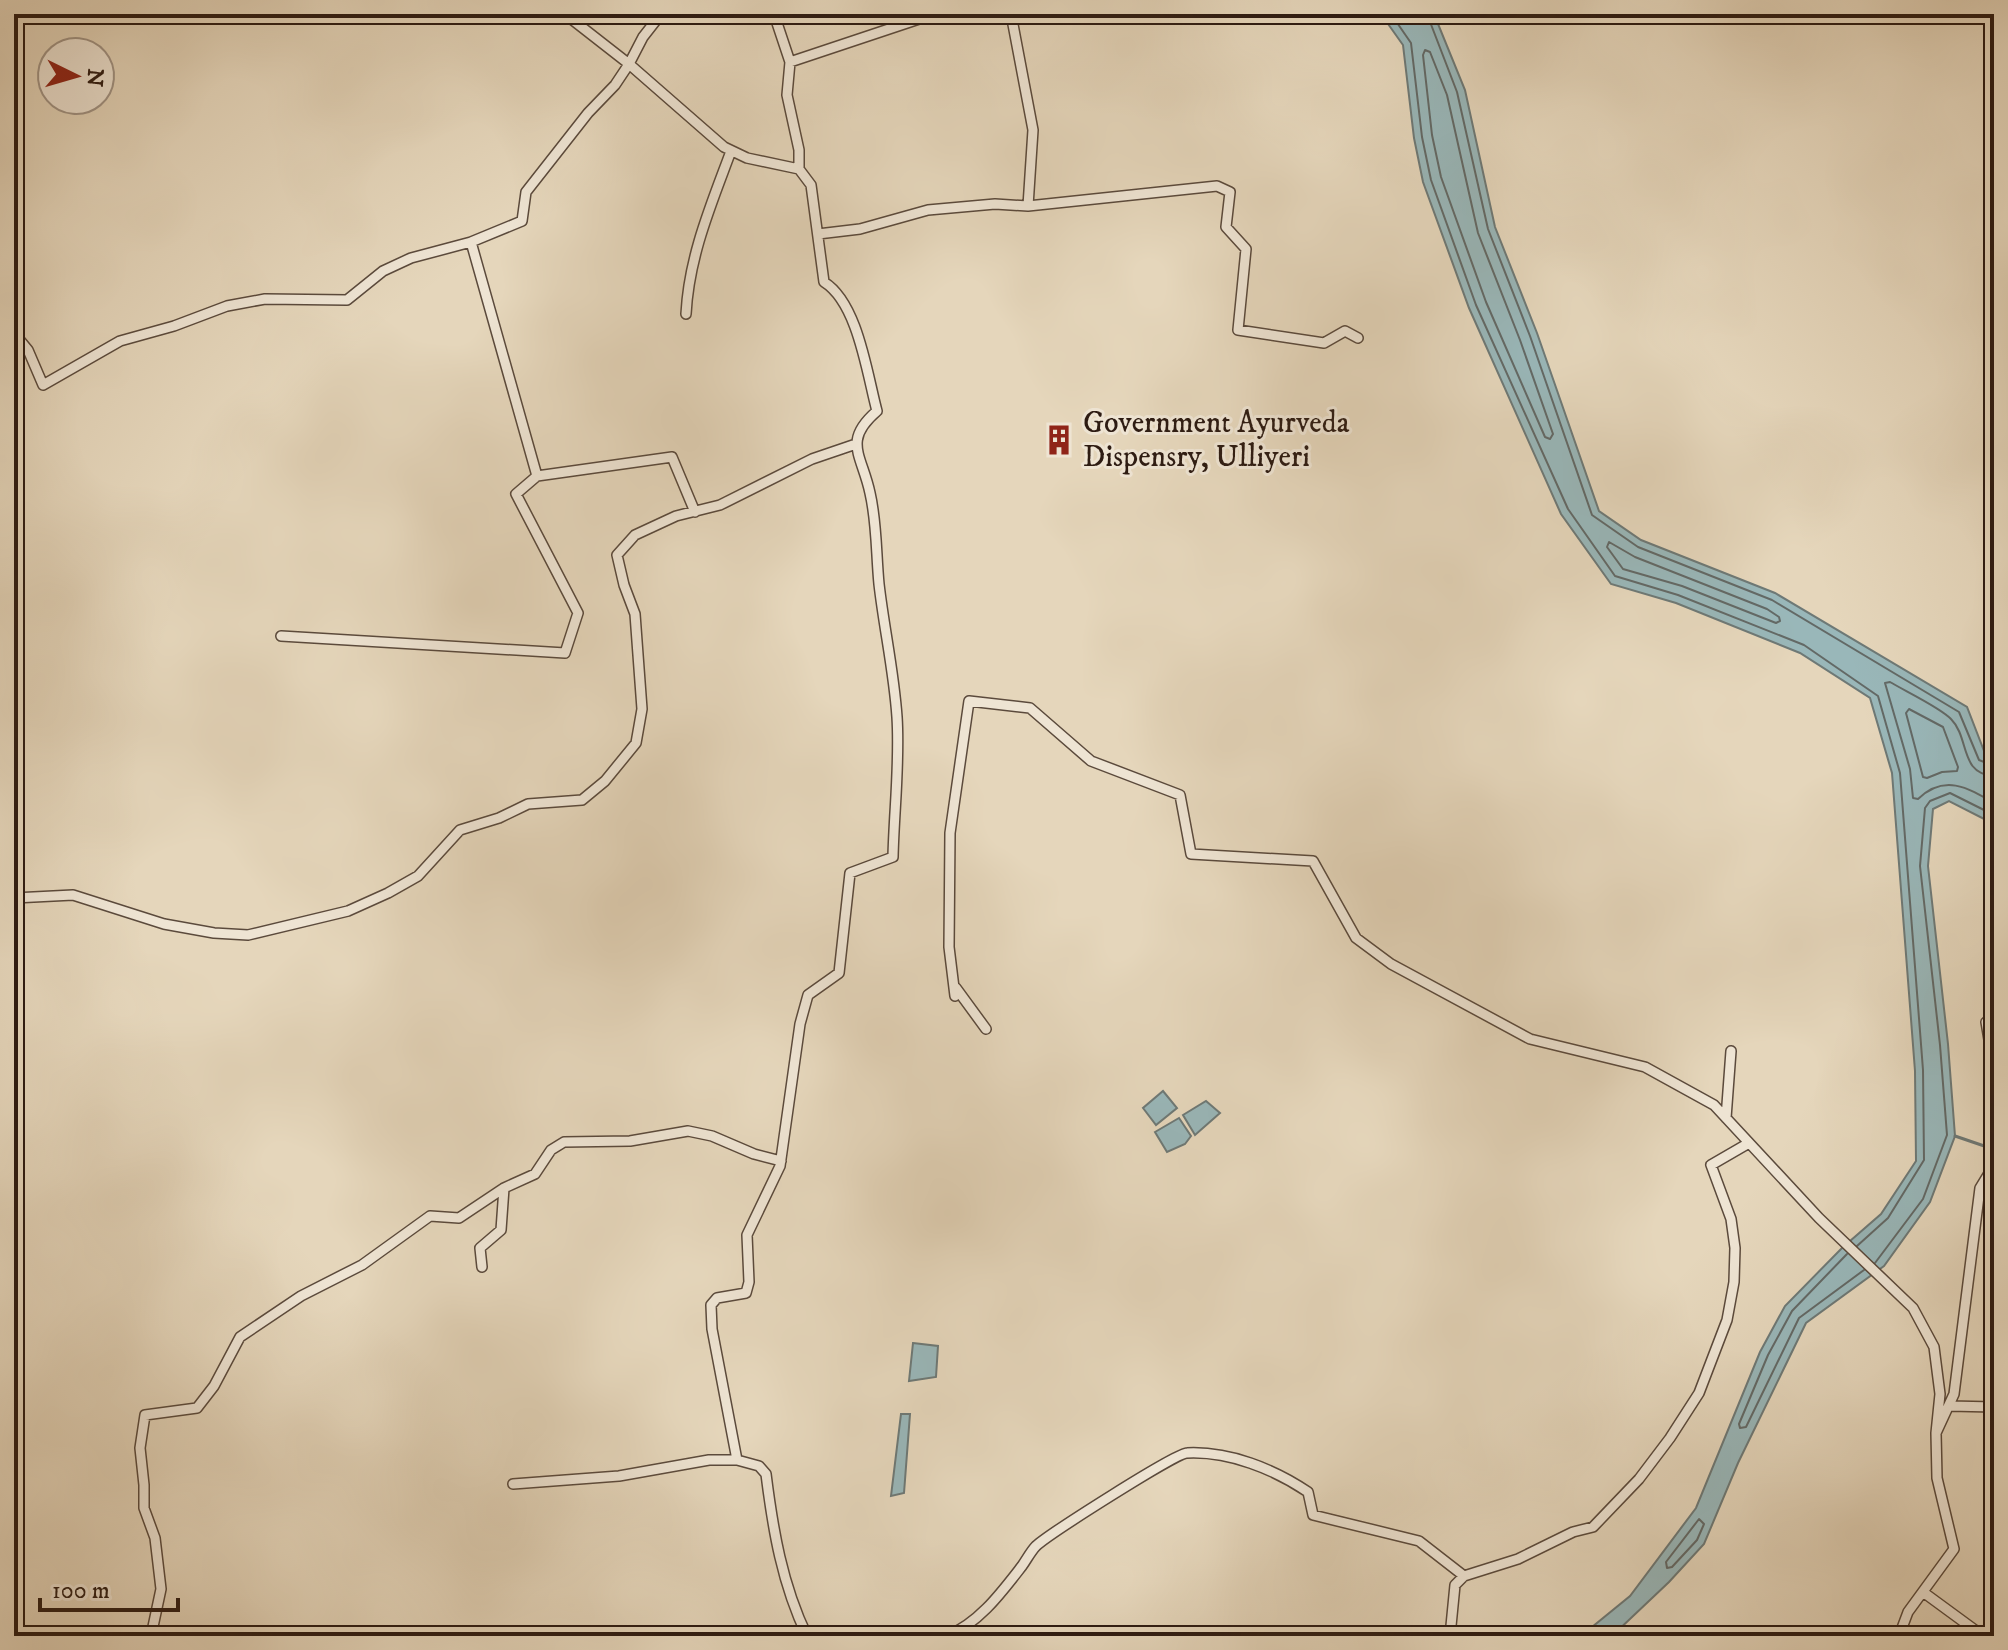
<svg xmlns="http://www.w3.org/2000/svg" width="2008" height="1650" viewBox="0 0 2008 1650" font-family="'IM FELL DW Pica',serif">
<rect width="100%" height="100%" fill="#e5d6bb"/>
<filter id="stains"><feTurbulence type="fractalNoise" baseFrequency=".0025" numOctaves="4"/><feColorMatrix values="0 0 0 0 .2 0 0 0 0 .09 0 0 0 0 .02 0 0 0 .5 -.17"/></filter>
<radialGradient id="worn" r=".72"><stop offset=".6" stop-color="#630" stop-opacity="0"/><stop offset="1" stop-color="#630" stop-opacity=".3"/></radialGradient>
<!-- water -->
<path fill="#99b7b9" stroke="#6e7976" stroke-width="2" d="M1381 14H1434L1465 90 1495 227 1537 333 1599 511 1641 540 1775 593 1967 707 1986 756 1994 759V824L1949 801 1933 809 1928 866 1948 1044 1955 1136 1930 1202 1884 1266 1806 1323 1738 1463 1704 1544 1669 1582 1612 1636H1581L1630 1596 1696 1508 1760 1352 1785 1306 1842 1248 1881 1214 1916 1161 1915 1071 1892 773 1870 698 1800 653 1676 603 1611 584 1561 514 1469 308 1423 182 1414 138 1403 45Z
M1163 1091 1177 1108 1156 1125 1143 1108Z
M1206 1101 1220 1113 1195 1135 1183 1115Z
M1179 1118 1191 1136 1185 1144 1167 1152 1155 1132Z
M913 1343 938 1346 936 1377 909 1381Z
M901 1414H910L904 1493 891 1496Z"/>
<g fill="none" stroke-linecap="round" stroke-linejoin="round">
<!-- shore -->
<path stroke="#636966" stroke-width="2" d="M1391 14 1411 43 1422 137 1431 180 1476 305 1568 509 1615 576 1678 595 1804 645 1878 696 1900 773 1923 1070 1924 1160 1888 1218 1857 1246
M1427 14 1457 92 1488 229 1530 336 1592 515 1638 547 1772 600 1959 712 1979 760 1994 766
M1425 50 1430 52 1447 95 1478 233 1520 340 1553 434 1550 439 1545 437 1486 302 1441 177 1432 135 1423 55Z
M1609 542 1635 557 1767 609 1779 617 1780 621 1776 623 1682 586 1623 569 1607 547Z
M1909 709 1943 727 1958 767 1957 771 1942 772 1927 778 1923 777 1906 713Z
M1994 776C1959 774 1970 738 1951 719 1941 708 1905 691 1890 682L1885 683 1910 769 1913 798 1918 799C1944 774 1967 787 1994 803
M1847 1254 1792 1311 1768 1355 1739 1424 1740 1428 1746 1427 1799 1318 1864 1270
M1875 1263 1923 1199 1947 1135 1940 1045 1920 866 1925 808 1930 801 1950 793 1994 815
M1699 1519 1704 1524 1697 1540 1672 1567 1667 1568 1666 1562Z"/>
<!-- stream -->
<path stroke="#6e7976" stroke-width="3" d="M1955 1136 1993 1149"/>
<!-- minor casing -->
<g stroke="#5b4a3c" stroke-width="12">
<path id="minor" d="M565 14 629 64 724 147 747 158 799 169 811 185 824 282C858 303 867 374 877 411 842 441 862 455 870 493 877 523 876 553 879 584 884 628 894 672 897 717 900 763 894 811 893 857L850 873 839 973 808 995 800 1024 780 1166 747 1235 749 1282 746 1293 717 1298 711 1305 712 1329 737 1460 759 1466 766 1474C773 1530 782 1584 807 1636
M774 14 790 62 787 95 799 150V169
M1011 14 1033 130 1028 206
M790 62 934 14
M818 234 860 229 928 210 995 204 1028 206 1217 186 1230 192 1226 227 1246 249 1238 330 1324 343 1345 331 1358 338
M686 314C689 256 711 205 731 151
M14 333 28 350 43 385 120 341 174 326 227 306 265 299 347 300 383 271 411 258 471 242 522 221 526 192 588 113 615 85 629 64 643 37 661 14
M537 476 672 457 695 512
M281 636 565 653 578 613 516 494 537 476 471 242
M14 898 73 895 164 924 214 933 248 935 348 911 388 893 418 876 460 830 499 818 528 804 582 800 605 781 636 743 642 709 635 614 624 585 617 555 635 535 676 516 720 505 812 459 856 444
M956 988 986 1029
M955 996 949 947 950 833 969 701 1030 708 1091 761 1180 795 1191 854 1313 861 1356 938 1391 964 1530 1039 1645 1067 1714 1105 1819 1218 1913 1308 1934 1347 1940 1394 1936 1433
M1994 1017 1986 1022 1994 1069
M1726 1118 1731 1051
M482 1267 480 1248 501 1230 504 1188 535 1174 551 1150 564 1142 630 1141 688 1131 712 1136 754 1154 781 1161
M1950 1406 1994 1407
M513 1484 619 1476 709 1460H737
M1923 1592 1983 1636
M151 1636 161 1589 155 1538 144 1508V1485L140 1448 145 1415 197 1408 214 1386 240 1337 301 1296 362 1265 430 1216 459 1218 504 1188
M947 1636C979 1623 1001 1593 1022 1566 1027 1559 1031 1551 1036 1546 1049 1534 1176 1453 1187 1453 1229 1451 1274 1469 1308 1492L1313 1515 1419 1541 1464 1576
M1450 1636 1455 1585 1464 1576 1518 1559 1573 1532 1593 1527 1639 1479 1670 1438 1699 1393 1727 1320 1734 1282 1735 1248 1731 1219 1711 1165 1749 1143
M1899 1636 1908 1612 1954 1549 1937 1478 1936 1433 1954 1394 1980 1188 1994 1165"/>
</g>
<!-- minor -->
<use href="#minor" stroke="#eee4d3" stroke-width="9"/>
</g>
<!-- icons -->
<defs>
<g id="building-bare" transform="scale(2.4)"><path d="M-4-6H4V6H1V3H-1V6H-4ZM-2.5-4.3h1.7v1.8h-1.7ZM.8-4.3h1.7v1.8H.8ZM-2.5-1h1.7V.8h-1.7ZM.8-1h1.7V.8H.8Z" fill="#8f2418" stroke="#eee4d3" stroke-width="2.5" paint-order="stroke"/></g>
</defs>
<g fill-rule="evenodd">
<use href="#building-bare" x="1059" y="440"/>
</g>
<g text-anchor="middle" dominant-baseline="central" stroke-width="6" stroke-linejoin="round" paint-order="stroke">
<!-- poi labels -->
<g font-size="30" fill="#2d1b12" stroke="#eee4d3" text-anchor="start">
<text x="1083" y="423">Government Ayurveda<tspan x="1083" dy="34">Dispensry, Ulliyeri</tspan></text>
</g>
</g>
<!-- margin -->
<rect width="2008" height="1650" fill="none" stroke="#e5d6bb" stroke-width="48"/>
<rect x="16" y="16" width="1976" height="1618" fill="none" stroke="#2d1b12" stroke-width="4"/>
<rect x="24" y="24" width="1960" height="1602" fill="none" stroke="#2d1b12" stroke-width="2"/>
<!-- north arrow -->
<g transform="translate(76 76) rotate(95)"><circle r="38" fill="#eee4d3" stroke="#a19486" stroke-width="2"/>
<path d="M0-6L14 30L0 20L-14 30Z" fill="#8f2418"/>
<text y="-12" font-size="22" font-weight="bold" text-anchor="middle" fill="#2d1b12">N</text>
</g>
<!-- scale -->
<path d="M40 1598v12h138v-12" fill="none" stroke="#2d1b12" stroke-width="4"/>
<text x="52" y="1598" font-size="24" fill="#2d1b12" stroke="#eee4d3" stroke-width="6" paint-order="stroke">100 m</text>
<rect width="100%" height="100%" filter="url(#stains)"/>
<rect width="100%" height="100%" fill="url(#worn)"/>
</svg>
